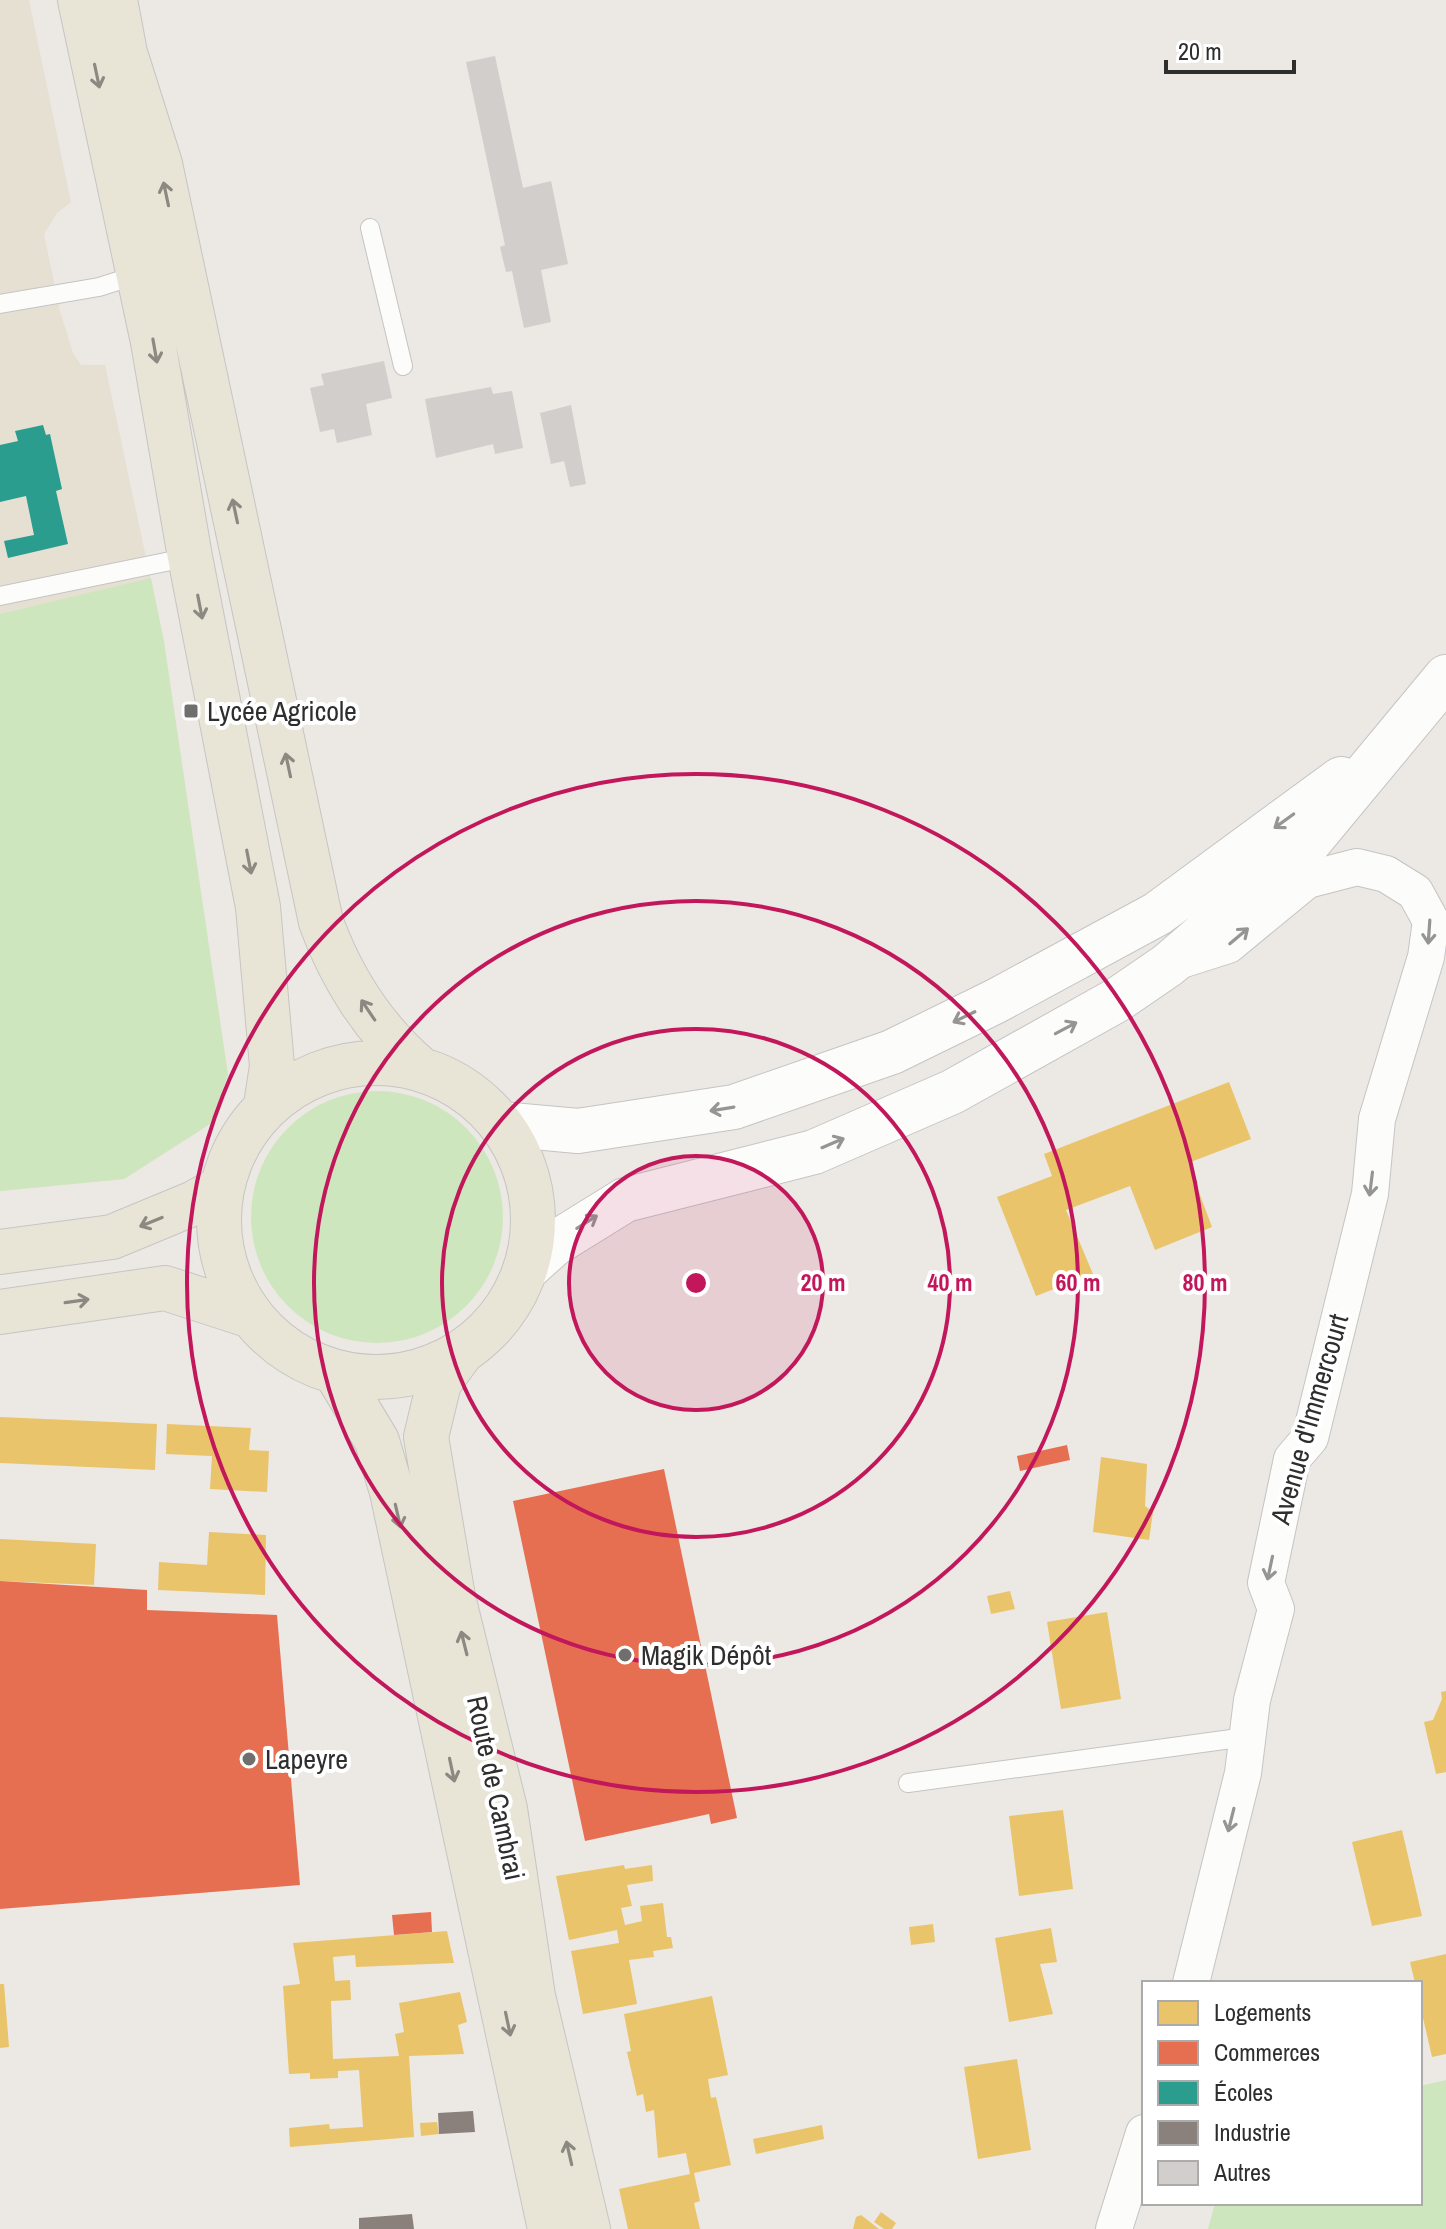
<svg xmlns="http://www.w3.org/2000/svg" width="1446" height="2229" viewBox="0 0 1446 2229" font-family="'Archivo Narrow',sans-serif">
<rect width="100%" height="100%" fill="#ece8e4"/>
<!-- education -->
<path fill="#e6e0d3" d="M0 0H29L71 202 57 213 44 234 60 311 73 353 81 365H105L164 642 228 1075 210 1124 124 1179 0 1191Z"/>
<!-- green -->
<path fill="#cee6be" d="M151 578 164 642 228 1075 210 1124 124 1179 0 1191V614Z
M251 1217a126 126 0 1 1 252 0a126 126 0 1 1-252 0Z
M1446 2080V2229H1208L1215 2203H1420V2086Z"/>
<!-- homes -->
<path fill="#e9c46a" d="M1229 1082 1251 1139 1188 1163 1212 1227 1155 1250 1130 1186 1066 1210 1093 1274 1036 1296 997 1197 1052 1176 1044 1154Z
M0 1417 157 1424 155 1470 0 1463Z
M167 1424 251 1428 249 1450 269 1451 267 1492 210 1489 212 1456 166 1454Z
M1101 1457 1147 1464 1145 1506 1153 1512 1149 1540 1093 1532Z
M209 1532 266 1535 265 1595 158 1590 159 1562 207 1565Z
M0 1539 96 1544 94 1585 0 1581Z
M1010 1591 1015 1609 991 1614 987 1596Z
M1107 1612 1121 1699 1061 1709 1047 1622Z
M1446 1691V1772L1436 1774 1424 1722 1433 1720 1442 1699 1441 1692Z
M1063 1810 1073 1889 1019 1896 1009 1816Z
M1402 1830 1422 1916 1372 1926 1352 1842Z
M624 1865 625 1869 652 1865 653 1881 627 1885 632 1906 621 1908 625 1925 642 1921 640 1906 663 1903 667 1937H671L673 1948 653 1951 654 1957 629 1960 637 2004 583 2014 571 1951 619 1943 617 1930 569 1940 556 1876Z
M933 1924 935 1942 911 1945 909 1927Z
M1051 1928 1057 1962 1040 1964 1053 2014 1009 2022 995 1938Z
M447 1931 454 1963 356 1967 355 1955 333 1957 335 1981 350 1980 351 2000 331 2001 333 2059 399 2056 395 2034 404 2032 399 2003 460 1992 467 2022 458 2025 464 2054 409 2056 414 2137 290 2147 289 2128 329 2124 330 2129 363 2127 359 2070 338 2071V2078L310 2079V2073L289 2074 283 1986 300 1984 293 1943Z
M1446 1954V2054L1432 2057 1420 2005V1983H1415L1410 1962Z
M0 1984H4L9 2047 0 2048Z
M712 1996 728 2075 708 2079 711 2098 716 2097 731 2165 694 2173 700 2201 694 2203 700 2229H628L619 2189 690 2174 686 2153 658 2158 654 2110 646 2112 643 2094 637 2096 627 2052 631 2051 624 2014Z
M1017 2059 1031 2150 978 2159 964 2067Z
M437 2122 439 2134 421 2136 420 2123Z
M822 2125 824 2139 756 2154 753 2139Z
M881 2212 896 2223 892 2229H884L874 2222Z
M861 2215 879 2229H853L856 2217Z"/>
<!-- shops -->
<path fill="#e76f51" d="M1067 1445 1070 1460 1020 1471 1017 1456Z
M664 1469 737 1818 711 1824 709 1814 585 1841 513 1501Z
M0 1581 147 1590V1610L277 1615 300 1885 0 1909Z
M431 1912 432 1932 394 1935 392 1915Z"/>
<!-- schools -->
<path fill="#2a9d8f" d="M43 425 46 435 50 434 62 489 56 491 68 544 8 558 4 541 34 535 26 496 0 502V445L18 441 15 431Z"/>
<!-- industry -->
<path fill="#8a817c" d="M473 2111 475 2132 439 2134 438 2113Z
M412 2214 414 2229H359V2218Z"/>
<!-- building -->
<path fill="#d1cecb" d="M495 56 523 188 551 181 568 264 541 270 551 322 524 328 512 271 506 272 500 247 505 245 466 62Z
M384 361 392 398 366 404 372 435 337 443 334 429 320 432 310 388 324 385 321 374Z
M491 387 493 394 512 391 523 448 495 454 493 444 436 458 425 399Z
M571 405 586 484 570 487 564 461 551 464 540 413Z"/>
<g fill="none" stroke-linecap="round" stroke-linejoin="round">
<!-- lane casing -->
<g stroke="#c5c4c5" stroke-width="20">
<path id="lane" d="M370 228 403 366
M0 304 99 287 140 274
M0 596 190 557
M908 1783 1246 1737"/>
</g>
<!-- street casing -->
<g stroke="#c5c4c5" stroke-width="38">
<path id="street" d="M1178 961 1228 945 1307 880 1357 867 1386 874 1415 892 1431 921 1426 957 1377 1119 1370 1194 1310 1438 1292 1459 1266 1583 1276 1609 1252 1700 1243 1773 1191 1983
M1114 2229 1144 2133"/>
</g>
<!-- secondary casing -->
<g stroke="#c5c4c5" stroke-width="46">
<path id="secondary" d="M501 1124 578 1131 734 1107 892 1052 996 1001 1157 914 1341 779
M525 1270 554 1244 625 1200 814 1152 952 1092 1117 1000 1168 965 1305 847 1446 677"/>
</g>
<!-- primary casing -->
<g stroke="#c6c5c4" stroke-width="46">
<path id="primary" d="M80 0 153 342 190 557 258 907 272 1066 266 1105
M115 0 125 53 160 164 321 922C341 977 374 1029 419 1068
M219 1220a157 157 0 1 1 314 0a157 157 0 1 1-314 0Z
M0 1252 112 1237 194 1203 221 1188
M0 1312 165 1288 251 1316
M461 1353 439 1383 426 1437 453 1597 505 1809 533 1996 588 2229
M336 1373 377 1441 392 1492 550 2229"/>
</g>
<!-- lane -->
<use href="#lane" stroke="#fcfcfb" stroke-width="18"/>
<!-- street -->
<use href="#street" stroke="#fcfcfb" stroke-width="36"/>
<!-- secondary -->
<use href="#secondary" stroke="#fcfcfb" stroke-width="44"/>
<!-- primary -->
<use href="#primary" stroke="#e8e4d6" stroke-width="44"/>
</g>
<!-- one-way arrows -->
<defs><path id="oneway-shaft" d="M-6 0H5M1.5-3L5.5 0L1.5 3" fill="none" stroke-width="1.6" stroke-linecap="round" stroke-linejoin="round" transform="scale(2)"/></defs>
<g stroke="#8b8982">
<use href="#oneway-shaft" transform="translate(97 76) rotate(78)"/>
<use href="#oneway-shaft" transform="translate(166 194) rotate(-102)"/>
<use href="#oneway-shaft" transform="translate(155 351) rotate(80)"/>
<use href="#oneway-shaft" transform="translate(235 511) rotate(-102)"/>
<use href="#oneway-shaft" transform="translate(200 607) rotate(79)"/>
<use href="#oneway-shaft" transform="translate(288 765) rotate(-102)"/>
<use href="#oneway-shaft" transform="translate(249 862) rotate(79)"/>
<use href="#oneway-shaft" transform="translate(368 1010) rotate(-124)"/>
<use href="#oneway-shaft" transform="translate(151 1222) rotate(158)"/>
<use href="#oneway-shaft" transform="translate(77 1301) rotate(-8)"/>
<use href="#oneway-shaft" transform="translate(398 1516) rotate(77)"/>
<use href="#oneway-shaft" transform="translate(464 1643) rotate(-104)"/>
<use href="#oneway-shaft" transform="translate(452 1770) rotate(78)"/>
<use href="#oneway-shaft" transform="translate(508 2024) rotate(78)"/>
<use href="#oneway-shaft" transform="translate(569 2153) rotate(-103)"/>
</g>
<g stroke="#959594">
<use href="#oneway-shaft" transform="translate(1284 821) rotate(144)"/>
<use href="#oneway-shaft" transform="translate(1429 932) rotate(94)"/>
<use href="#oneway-shaft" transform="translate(1239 936) rotate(-40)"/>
<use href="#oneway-shaft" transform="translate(964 1017) rotate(154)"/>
<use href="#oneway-shaft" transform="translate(1066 1028) rotate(-28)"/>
<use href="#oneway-shaft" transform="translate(722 1109) rotate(171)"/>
<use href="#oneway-shaft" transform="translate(833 1143) rotate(-23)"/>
<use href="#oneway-shaft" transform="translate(1371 1184) rotate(97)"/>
<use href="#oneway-shaft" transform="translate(587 1222) rotate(-32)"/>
<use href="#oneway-shaft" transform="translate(1270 1568) rotate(102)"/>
<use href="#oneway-shaft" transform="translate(1231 1820) rotate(104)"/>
</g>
<!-- distance rings -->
<circle cx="696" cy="1283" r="127" fill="#c2185b" fill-opacity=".12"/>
<g fill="none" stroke="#c2185b" stroke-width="4">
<circle cx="696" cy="1283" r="127"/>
<circle cx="696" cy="1283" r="254"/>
<circle cx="696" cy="1283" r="382"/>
<circle cx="696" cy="1283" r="509"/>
</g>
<!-- markers -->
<g fill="#706f6e" stroke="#fff" stroke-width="3">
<rect x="183" y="703" width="16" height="16" rx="4"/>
<circle cx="625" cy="1655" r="8"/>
<circle cx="249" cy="1759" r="8"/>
</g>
<g text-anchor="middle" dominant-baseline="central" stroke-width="8" stroke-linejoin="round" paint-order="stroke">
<!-- poi labels -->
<g font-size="28" fill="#2e2e2e" stroke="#fff" text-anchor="start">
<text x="207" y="711">Lycée Agricole</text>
<text x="641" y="1655">Magik Dépôt</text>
<text x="265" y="1759">Lapeyre</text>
</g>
<!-- street labels -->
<g font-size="28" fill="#2e2e2e" stroke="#fff">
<text transform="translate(1309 1419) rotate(-74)">Avenue d'Immercourt</text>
<text transform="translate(496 1788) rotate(78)">Route de Cambrai</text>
</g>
</g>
<circle cx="696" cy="1283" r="12" fill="#c2185b" stroke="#fff" stroke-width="4"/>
<g font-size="24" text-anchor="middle" font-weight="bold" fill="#c2185b" stroke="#fff" stroke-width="8" stroke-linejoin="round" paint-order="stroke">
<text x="823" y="1291">20 m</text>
<text x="950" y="1291">40 m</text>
<text x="1078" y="1291">60 m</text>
<text x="1205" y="1291">80 m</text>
</g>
<!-- legend -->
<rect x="1142" y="1981" width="280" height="224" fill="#ffffff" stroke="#ababab" stroke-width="2"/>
<rect x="1158" y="2001" width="40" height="24" fill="#e9c46a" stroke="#ababab" stroke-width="2"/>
<text x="1214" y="2021" font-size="24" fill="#2e2e2e">Logements</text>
<rect x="1158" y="2041" width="40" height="24" fill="#e76f51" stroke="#ababab" stroke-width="2"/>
<text x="1214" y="2061" font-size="24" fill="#2e2e2e">Commerces</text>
<rect x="1158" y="2081" width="40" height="24" fill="#2a9d8f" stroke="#ababab" stroke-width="2"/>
<text x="1214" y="2101" font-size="24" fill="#2e2e2e">Écoles</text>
<rect x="1158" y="2121" width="40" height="24" fill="#8a817c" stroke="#ababab" stroke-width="2"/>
<text x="1214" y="2141" font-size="24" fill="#2e2e2e">Industrie</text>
<rect x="1158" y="2161" width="40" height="24" fill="#d1cecb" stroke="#ababab" stroke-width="2"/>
<text x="1214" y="2181" font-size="24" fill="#2e2e2e">Autres</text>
<!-- scale -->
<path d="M1166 60v12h128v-12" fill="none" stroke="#2e2e2e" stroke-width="4"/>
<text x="1178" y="60" font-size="24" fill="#2e2e2e" stroke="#ffffff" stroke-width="6" paint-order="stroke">20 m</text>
</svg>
